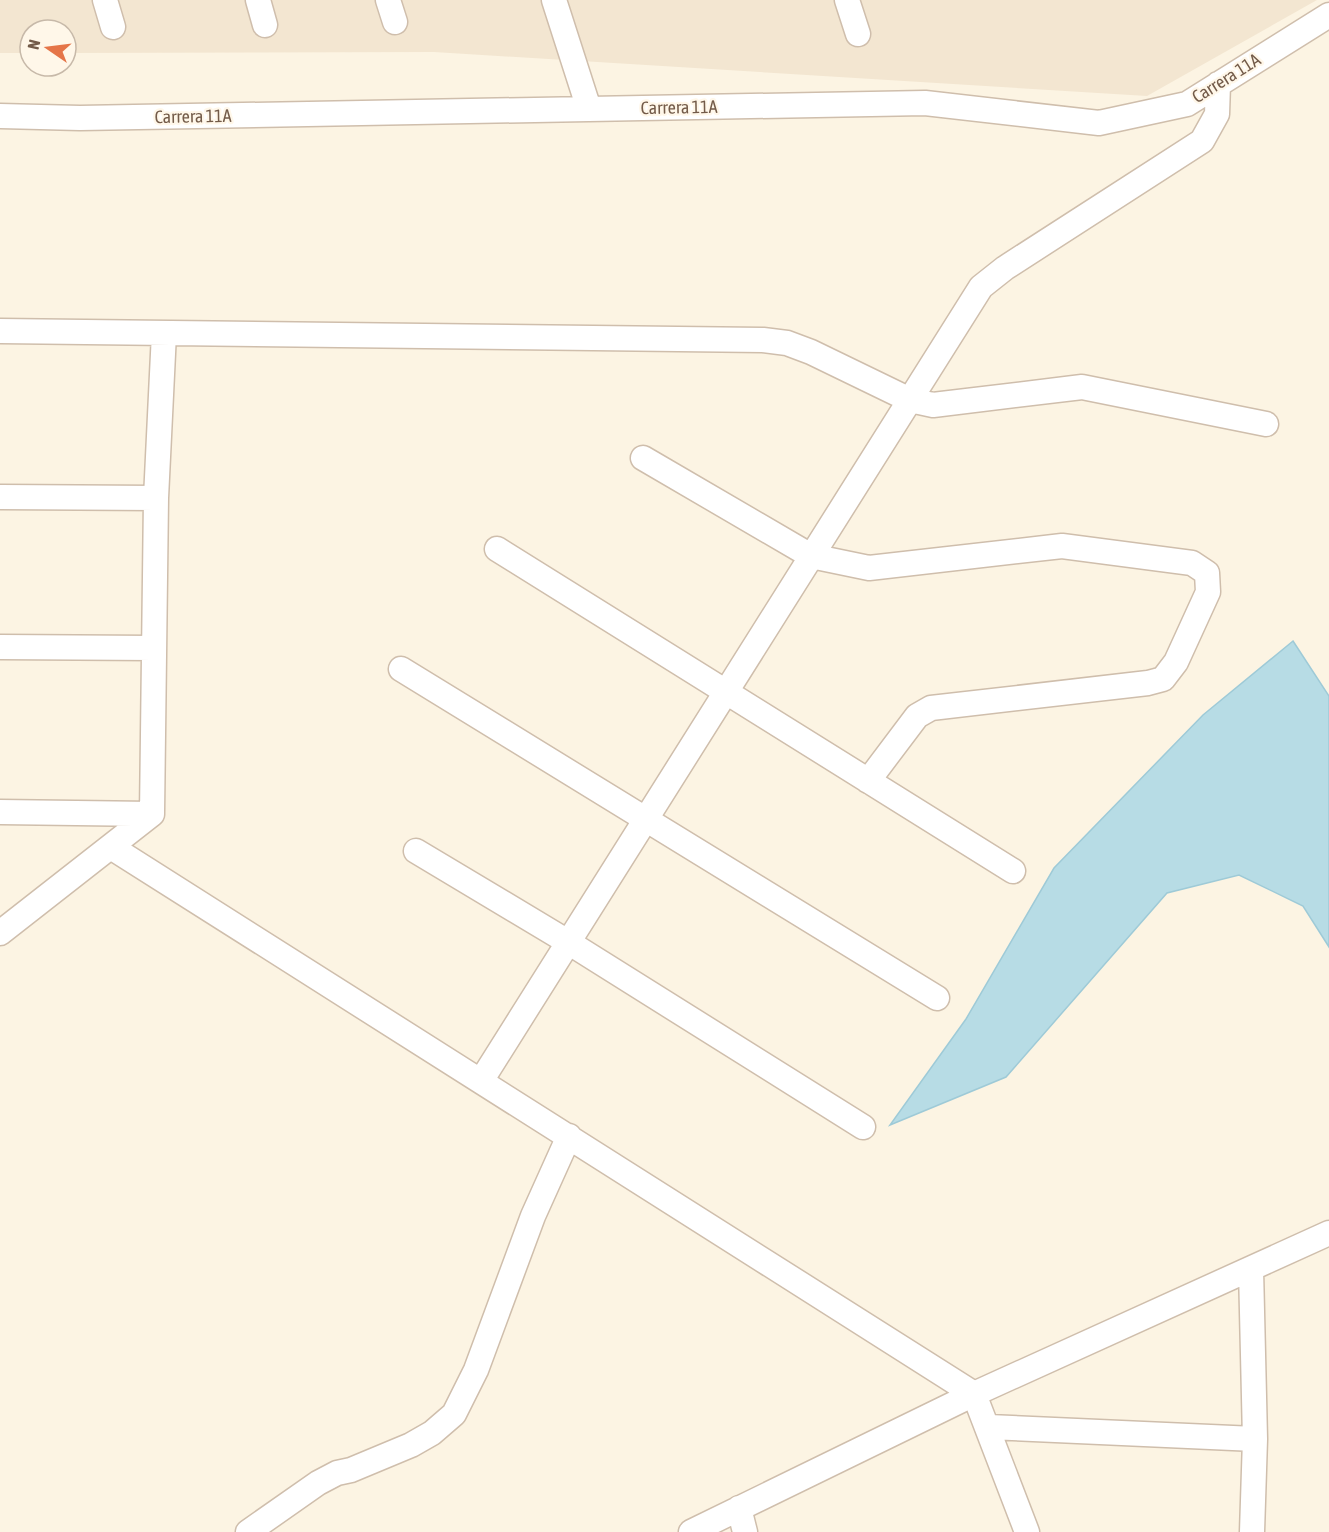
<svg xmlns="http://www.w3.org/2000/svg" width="1329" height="1532" viewBox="0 0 1329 1532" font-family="'Asap Condensed',sans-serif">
<rect width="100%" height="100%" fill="#fcf4e3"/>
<!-- residential -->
<path fill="#f3e6d1" d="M0 0H1317L1147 96 434 52 66 53V30H30V53H0Z"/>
<!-- water -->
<path fill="#b7dce5" stroke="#9ecad7" stroke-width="1.5" d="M1293 641 1329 696V947L1303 906 1239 875 1167 893 1006 1077 890 1125 966 1019 1054 868 1203 715Z"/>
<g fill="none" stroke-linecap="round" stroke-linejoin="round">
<!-- minor casing -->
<g stroke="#cfbeac" stroke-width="27">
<path id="minor" d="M105 0 113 27
M258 0 265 25
M388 0 395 22
M554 0 589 109
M847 0 858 34
M0 116 80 118 925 103 1099 123 1187 104 1329 15
M0 331 763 340 787 343 811 352 910 400 933 405 1082 387 1266 424
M643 458 811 556 869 568 1062 546 1192 563 1207 573 1208 592 1176 662 1163 679 1148 683 931 708 917 716 868 781
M0 497 156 498
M497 549 1013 871
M0 647 153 648
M401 669 937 998
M0 812 152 814
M152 814 156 498 164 333
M111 847 974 1394 1027 1532
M416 851 568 942 863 1127
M0 933 152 814
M481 1081 981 287 1005 268 1202 141 1217 114 1218 84
M1251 1269 1255 1439 1252 1532
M989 1427 1255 1439
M739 1508 745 1532
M248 1532 318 1483 337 1473 351 1470 411 1445 432 1433 454 1414 476 1370 533 1216 569 1136
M691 1532 974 1394 1329 1233"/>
</g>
<!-- minor -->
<use href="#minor" stroke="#fff" stroke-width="24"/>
</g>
<g text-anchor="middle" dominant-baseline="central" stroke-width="4.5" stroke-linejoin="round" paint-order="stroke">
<!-- street labels -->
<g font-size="18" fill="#735b49" stroke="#fff7e9">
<text transform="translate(1226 78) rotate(-32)">Carrera 11A</text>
<text transform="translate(679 107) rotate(-1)">Carrera 11A</text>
<text transform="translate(193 116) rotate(-1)">Carrera 11A</text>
</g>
</g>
<!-- north arrow -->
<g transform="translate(48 48) rotate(284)"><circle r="28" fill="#fff7e9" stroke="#c7b9a9" stroke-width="1.5"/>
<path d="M0-4.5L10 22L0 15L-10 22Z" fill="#e57548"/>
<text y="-9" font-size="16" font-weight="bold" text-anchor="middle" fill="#735b49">N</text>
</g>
</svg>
